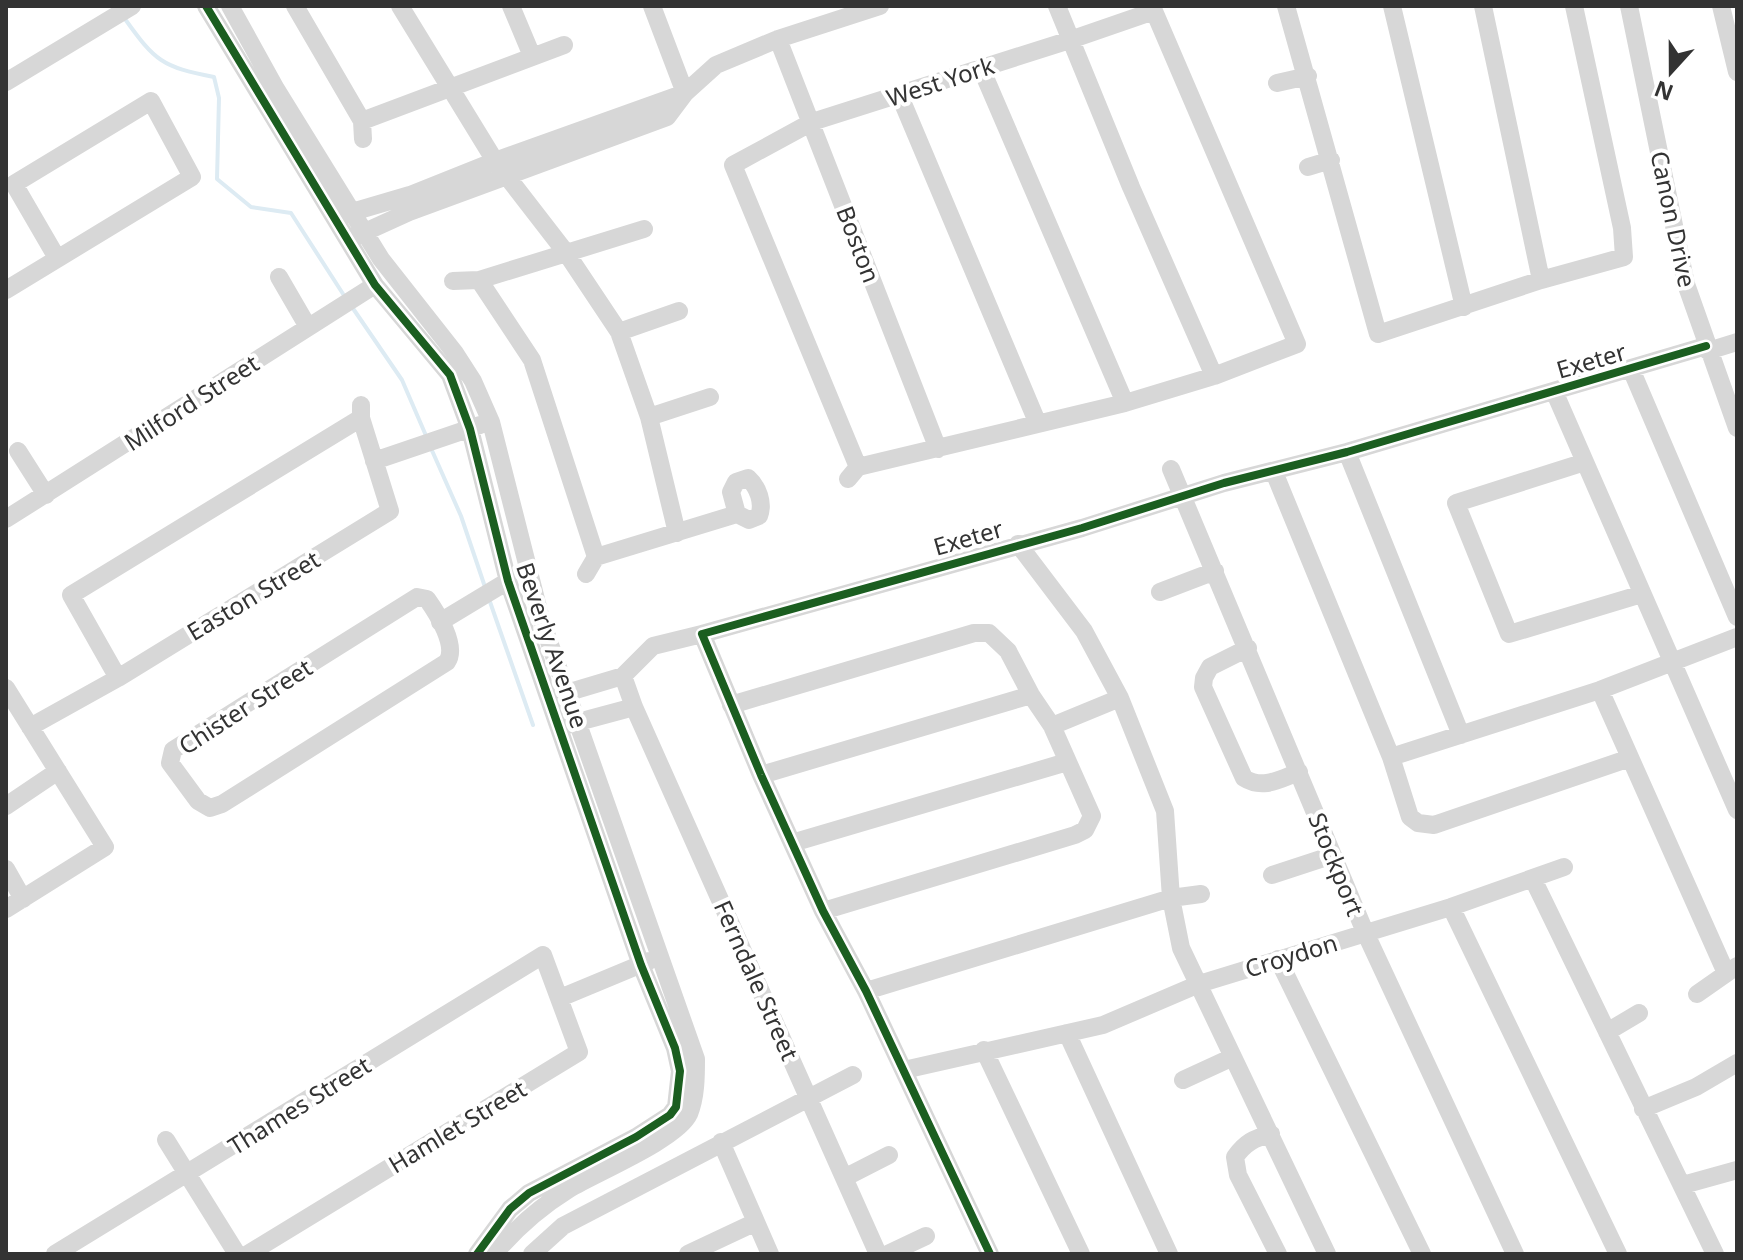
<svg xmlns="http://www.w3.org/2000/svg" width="1743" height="1260" viewBox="0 0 1743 1260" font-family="'Noto Sans',sans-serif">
<rect width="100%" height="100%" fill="#fff"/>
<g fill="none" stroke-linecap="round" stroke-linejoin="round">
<!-- stream -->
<path stroke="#ddebf3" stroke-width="4" d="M125 19C155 61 162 67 214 77L219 98 217 179 251 207 291 213 345 297
M352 307 402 380 427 438
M430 446 461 516 485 587
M489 599 533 725"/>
<!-- minor -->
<path stroke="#d7d7d7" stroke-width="18" d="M206 6 375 285 450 375 470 429 508 581 641 965 675 1048 680 1071 676 1107 670 1115 636 1137 529 1193 510 1209 477 1254
M230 6 276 89 381 259 455 353 473 381 491 422 541 619 696 1059C696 1076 696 1097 689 1114 678 1139 595 1173 569 1189 540 1207 516 1228 494 1254
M295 6 362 121 363 139
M400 6 495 161 567 254 619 332 649 417 677 533
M511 6 532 56
M652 6 685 93
M1057 6 1131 187 1214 376
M1286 6 1378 334 1541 280 1624 257 1622 228 1574 6
M1392 6 1464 307
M1483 6 1541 280
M1629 6 1686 284 1737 428
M1721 6 1737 72
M778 39 938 449
M981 68 1125 403
M6 82 132 6
M1277 83 1308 76
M899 94 1038 424
M362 121 564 45
M733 165 812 122 1070 40 1154 11 1297 344
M733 165 858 467
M1308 167 1331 160
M342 215 410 195 495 161 685 93
M354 237 409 212 667 117 685 93 716 65 778 39 880 6
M279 277 308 327
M479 280 644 229
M453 281 479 280 532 360 596 557 586 574
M6 290 192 177 151 101 14 184 57 258
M619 332 679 311
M1708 351 1737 342
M1631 369 1737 617
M1554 391 1737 810
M361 405V418L390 511
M649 417 710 397
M18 451 46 495
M1347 452 1461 735
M374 461 480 425
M1585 462 1456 503 1509 634 1642 594
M1171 469 1365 932 1515 1254
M1274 472 1391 757 1410 817 1418 823 1434 825 1630 758
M848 479 858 467 1125 403 1214 376 1297 344
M6 519 375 285
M1018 544 1084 631 1120 698 1165 811 1171 898 1181 948 1327 1254
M596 557 737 514 749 520 759 516C764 503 758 487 748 478L736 482 731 492 737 514
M1160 592 1215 571
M417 597 427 599C437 613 458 646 447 662L222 804 210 808 198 801 170 763 173 750Z
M440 622 508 581
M1248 648 1210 667 1204 678 1203 687 1244 778C1263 790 1280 779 1299 772
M623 676 653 646 702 634
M118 678 71 595 361 418
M6 688 105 847 6 909
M1600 690 1726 973
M556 696 623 676 634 707 878 1254
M731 705 974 633H989L1008 651 1031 695 1052 726 1092 816 1085 830 1075 835 823 911
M567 725 634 707
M1052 726 1120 698
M30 727 118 678 390 511
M1391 757 1600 690 1737 637
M761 775 1031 695
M6 806 58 771
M792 843 1067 762
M6 869 23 899
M1272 875 1333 855
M1533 879 1715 1254
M1451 907 1618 1254
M1278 959 1422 1254
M866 991 1171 898 1201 894
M1697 994 1737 966
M560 998 649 961
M1607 1032 1639 1013
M1067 1033 1169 1254
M984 1050 1081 1254
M904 1070 1103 1025 1199 984 1451 907 1564 867
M1183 1080 1233 1057
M1643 1109 1696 1087 1737 1063
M1271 1134C1254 1138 1245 1143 1235 1157L1238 1175 1278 1254
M166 1140 237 1254
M721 1142 770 1254
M844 1178 889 1155
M1683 1185 1737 1170
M55 1254 543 955 579 1052 248 1254
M532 1254 563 1226 853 1075
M688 1254 756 1222
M888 1254 926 1236
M990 1254 866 991 823 911 761 775 702 634 1082 528 1224 483 1347 452 1706 346"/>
<!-- cycleway casing -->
<g stroke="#fff" stroke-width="13">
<path id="cycleway" d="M206 6 375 285 450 375 470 429 508 581 641 965 675 1048 680 1071 676 1107 670 1115 636 1137 529 1193 510 1209 477 1254
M990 1254 866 991 823 911 761 775 702 634 1082 528 1224 483 1347 452 1706 346"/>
</g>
<!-- cycleway -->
<use href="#cycleway" stroke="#1b5e20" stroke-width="8"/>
</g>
<g text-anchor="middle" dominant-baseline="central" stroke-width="8" stroke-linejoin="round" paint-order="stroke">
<!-- street labels -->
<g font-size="24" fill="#333" stroke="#fff">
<text transform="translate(940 81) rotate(-18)">West York</text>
<text transform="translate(1674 219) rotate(78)">Canon Drive</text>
<text transform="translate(859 244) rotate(69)">Boston</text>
<text transform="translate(1591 360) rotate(-16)">Exeter</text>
<text transform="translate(191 402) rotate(-33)">Milford Street</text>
<text transform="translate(968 537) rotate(-16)">Exeter</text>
<text transform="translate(253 595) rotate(-31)">Easton Street</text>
<text transform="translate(553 645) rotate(71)">Beverly Avenue</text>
<text transform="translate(245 706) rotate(-33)">Chister Street</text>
<text transform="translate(1337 864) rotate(68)">Stockport</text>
<text transform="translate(1291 955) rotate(-17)">Croydon</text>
<text transform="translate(757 980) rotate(66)">Ferndale Street</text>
<text transform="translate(299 1105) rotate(-32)">Thames Street</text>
<text transform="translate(457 1126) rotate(-31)">Hamlet Street</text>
</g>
</g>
<!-- border -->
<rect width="1743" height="1260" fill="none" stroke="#333333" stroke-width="16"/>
<!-- north arrow -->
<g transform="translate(1671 72) rotate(201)" stroke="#ffffff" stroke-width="6" paint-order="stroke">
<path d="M0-6L14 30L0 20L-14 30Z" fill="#333333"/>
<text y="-12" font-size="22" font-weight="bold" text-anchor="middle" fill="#333333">N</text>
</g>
</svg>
